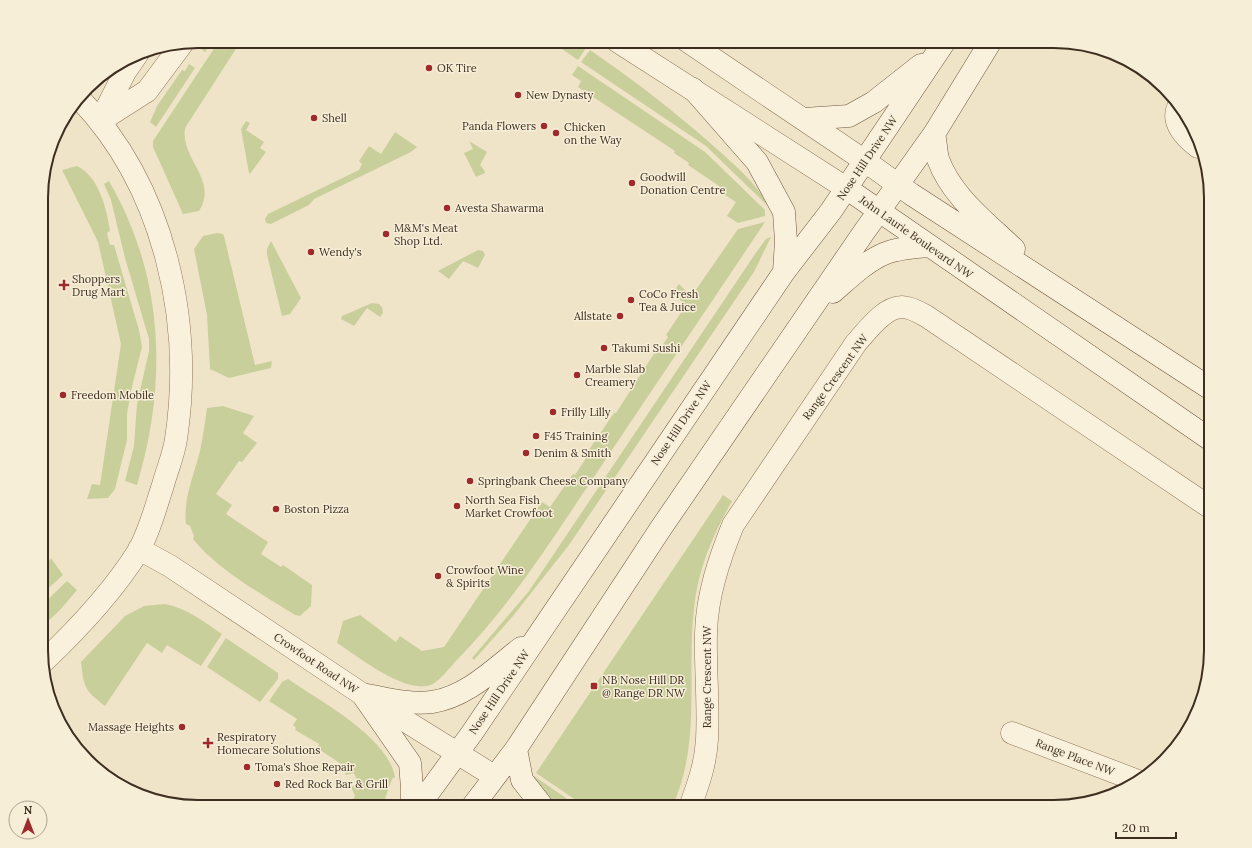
<svg xmlns="http://www.w3.org/2000/svg" width="1252" height="848" viewBox="0 0 1252 848" font-family="Lora,serif">
<rect width="100%" height="100%" fill="#f0e4c8"/>
<!-- green -->
<path fill="#c9cf9b" d="M200 41H213L205 52 197 46Z
M219 41H241L185 128C180 159 219 180 199 211L183 214 153 147V141Z
M550 41H577L586 48 578 60Z
M590 50C634 80 678 114 718 150 737 167 757 184 769 207L706 146 581 62Z
M189 64 195 68 156 127 150 122 157 106 182 70 185 71Z
M578 66 705 152 765 210V216L738 223 727 216 736 202 717 190 719 186 688 165 689 163 674 153 675 151 578 87 581 81 572 75Z
M246 121 250 123 246 130 264 142 260 148 266 152 250 174 249 173 241 129Z
M395 132 417 147 411 152 314 199 309 205 271 224 266 223 265 219 268 214 359 170 362 164 359 161 369 146 381 154Z
M469 141 487 152 480 165 484 170 485 173 476 177 464 153 473 149Z
M77 166C99 176 107 210 110 231L107 233 110 245H114L139 330 142 347 131 391 127 414V440L115 489 108 498 87 499 92 484 100 485 121 344 98 242 62 170Z
M109 181C164 276 168 381 137 485L125 481 134 446 137 404 149 351V339L125 258 111 200 104 184Z
M765 222C711 303 656 384 602 465 556 533 514 602 456 661 449 668 440 681 431 685 404 694 359 657 337 643L343 621 360 615 396 642 400 636 422 651 444 647 542 502 550 507 573 474 575 475 586 458 584 457 614 413H616L655 352 657 353 668 337 666 335 686 305 672 294 679 284 689 294H693L738 229Z
M217 233 223 234 224 236 255 365 272 361 271 368 229 378 210 369 207 315 194 249 203 236Z
M771 237 754 272 569 545 513 616 474 660 472 658 529 591 755 254 766 239Z
M271 241 301 298 290 314 282 316 267 255V249Z
M478 250 483 251 485 255 478 268 463 261 449 279 438 271Z
M372 303 379 304 382 307 383 313 380 317 367 308 354 326 341 319 342 316Z
M223 406 254 416 243 433 257 443 242 462 239 461 216 494 232 505 226 514 268 542 261 554 281 567 283 565 312 585 311 606 300 616 295 615C260 593 219 571 193 539L194 536 190 526 186 524C183 499 194 475 200 451 203 437 205 422 207 408Z
M723 495 732 501C715 531 700 564 695 600 685 669 703 741 672 807H586L536 773Z
M51 558 63 575 42 594V570Z
M67 581 77 590 60 610 42 627V605Z
M165 604C187 608 204 622 222 634L201 666 167 645 162 653 147 643 105 706C85 690 84 689 81 662L125 616 144 606Z
M226 638 278 673V679L260 702 207 667Z
M288 679C320 701 388 737 395 777L392 779 382 807H348L355 796 351 787 359 784 354 773 346 775 341 764 317 748 319 744 295 730 296 728 293 725 297 719 269 701 282 682Z
M57 712C63 718 69 725 68 734L62 728Z
M534 776 579 807C574 807 567 808 563 807 551 803 540 788 532 779Z"/>
<g fill="none" stroke-linecap="round" stroke-linejoin="round">
<!-- minor casing -->
<g stroke="#8d765c" stroke-width="23">
<path id="minor" d="M1178 107C1171 123 1186 138 1198 147
M1012 733 1138 781
M690 807C698 785 706 763 707 739 709 704 705 668 706 633 707 595 719 560 733 525L856 343C867 331 884 307 902 307 910 307 919 312 926 316L1211 508"/>
</g>
<!-- tertiary casing -->
<g stroke="#8d765c" stroke-width="23">
<path id="tertiary" d="M617 41 846 188
M687 41 865 161
M100 121 147 91 182 44
M100 121 125 72 138 53
M139 549 170 566 362 694 494 776
M42 663C78 629 113 592 139 550 150 530 156 506 163 485 167 470 174 454 176 439 194 320 164 187 80 99"/>
</g>
<!-- secondary casing -->
<g stroke="#6f573f" stroke-width="23">
<path id="secondary" d="M693 89 757 162 784 212 786 241 784 272
M804 119 849 116 874 102 921 65
M934 134C936 142 936 151 938 159 951 196 987 223 1014 249
M865 161 911 194 1211 389
M846 188 1211 440
M833 292C849 278 866 261 886 253 900 248 915 247 930 246
M362 694C385 698 409 705 432 702 467 697 495 668 521 648
M362 694 410 763 412 788V807
M516 749 522 780 543 807
M418 807 472 733 784 272 831 211 945 41
M472 807 516 749 661 528 864 232 934 134 991 41"/>
</g>
<!-- minor -->
<use href="#minor" stroke="#faf1dc" stroke-width="22"/>
<!-- tertiary -->
<use href="#tertiary" stroke="#faf1dc" stroke-width="22"/>
<!-- secondary -->
<use href="#secondary" stroke="#faf1dc" stroke-width="22"/>
</g>
<!-- markers -->
<g fill="#9e2a2b" stroke="#f7eed8" stroke-width="1.5">
<circle cx="429" cy="68" r="4"/>
<circle cx="518" cy="95" r="4"/>
<circle cx="314" cy="118" r="4"/>
<circle cx="544" cy="126" r="4"/>
<circle cx="556" cy="133" r="4"/>
<circle cx="632" cy="183" r="4"/>
<circle cx="447" cy="208" r="4"/>
<circle cx="386" cy="234" r="4"/>
<circle cx="311" cy="252" r="4"/>
<path d="M62 279h4v4h4v4h-4v4h-4v-4h-4v-4h4z"/>
<circle cx="631" cy="300" r="4"/>
<circle cx="620" cy="316" r="4"/>
<circle cx="604" cy="348" r="4"/>
<circle cx="577" cy="375" r="4"/>
<circle cx="63" cy="395" r="4"/>
<circle cx="553" cy="412" r="4"/>
<circle cx="536" cy="436" r="4"/>
<circle cx="526" cy="453" r="4"/>
<circle cx="470" cy="481" r="4"/>
<circle cx="457" cy="506" r="4"/>
<circle cx="276" cy="509" r="4"/>
<circle cx="438" cy="576" r="4"/>
<rect x="590" y="682" width="8" height="8" rx="2"/>
<circle cx="182" cy="727" r="4"/>
<path d="M206 737h4v4h4v4h-4v4h-4v-4h-4v-4h4z"/>
<circle cx="247" cy="767" r="4"/>
<circle cx="277" cy="784" r="4"/>
</g>
<g text-anchor="middle" dominant-baseline="central" stroke-width="3" stroke-linejoin="round" paint-order="stroke">
<!-- poi labels -->
<g font-size="11" fill="#3d2e20" stroke="#f7eed8" text-anchor="start">
<text x="437" y="68">OK Tire</text>
<text x="526" y="95">New Dynasty</text>
<text x="322" y="118">Shell</text>
<text x="536" y="126" text-anchor="end">Panda Flowers</text>
<text x="564" y="127">Chicken<tspan x="564" dy="13">on the Way</tspan></text>
<text x="640" y="177">Goodwill<tspan x="640" dy="13">Donation Centre</tspan></text>
<text x="455" y="208">Avesta Shawarma</text>
<text x="394" y="228">M&amp;M's Meat<tspan x="394" dy="13">Shop Ltd.</tspan></text>
<text x="319" y="252">Wendy's</text>
<text x="72" y="279">Shoppers<tspan x="72" dy="13">Drug Mart</tspan></text>
<text x="639" y="294">CoCo Fresh<tspan x="639" dy="13">Tea &amp; Juice</tspan></text>
<text x="612" y="316" text-anchor="end">Allstate</text>
<text x="612" y="348">Takumi Sushi</text>
<text x="585" y="369">Marble Slab<tspan x="585" dy="13">Creamery</tspan></text>
<text x="71" y="395">Freedom Mobile</text>
<text x="561" y="412">Frilly Lilly</text>
<text x="544" y="436">F45 Training</text>
<text x="534" y="453">Denim &amp; Smith</text>
<text x="478" y="481">Springbank Cheese Company</text>
<text x="465" y="500">North Sea Fish<tspan x="465" dy="13">Market Crowfoot</tspan></text>
<text x="284" y="509">Boston Pizza</text>
<text x="446" y="570">Crowfoot Wine<tspan x="446" dy="13">&amp; Spirits</tspan></text>
<text x="602" y="680">NB Nose Hill DR<tspan x="602" dy="13">@ Range DR NW</tspan></text>
<text x="174" y="727" text-anchor="end">Massage Heights</text>
<text x="217" y="737">Respiratory<tspan x="217" dy="13">Homecare Solutions</tspan></text>
<text x="255" y="767">Toma's Shoe Repair</text>
<text x="285" y="784">Red Rock Bar &amp; Grill</text>
</g>
<!-- street labels -->
<g font-size="11" fill="#3d2e20" stroke="#f7eed8">
<text transform="translate(867 158) rotate(-56)">Nose Hill Drive NW</text>
<text transform="translate(916 237) rotate(35)">John Laurie Boulevard NW</text>
<text transform="translate(835 377) rotate(-54)">Range Crescent NW</text>
<text transform="translate(681 423) rotate(-56)">Nose Hill Drive NW</text>
<text transform="translate(316 663) rotate(34)">Crowfoot Road NW</text>
<text transform="translate(707 677) rotate(-90)">Range Crescent NW</text>
<text transform="translate(499 692) rotate(-56)">Nose Hill Drive NW</text>
<text transform="translate(1075 757) rotate(21)">Range Place NW</text>
</g>
</g>
<!-- crop -->
<path d="M0 0H1252V848H0ZM198 48H1054A150 150 0 0 1 1204 198V650A150 150 0 0 1 1054 800H198A150 150 0 0 1 48 650V198A150 150 0 0 1 198 48Z" fill="#f7eed8" fill-rule="evenodd"/>
<path fill="none" stroke="#3d2e20" stroke-width="2" d="M198 48H1054A150 150 0 0 1 1204 198V650A150 150 0 0 1 1054 800H198A150 150 0 0 1 48 650V198A150 150 0 0 1 198 48Z"/>
<!-- north arrow -->
<g transform="translate(28 820)"><circle r="19" fill="#f7eed8" stroke="#ada18e"/>
<path d="M0-3L7 15L0 10L-7 15Z" fill="#9e2a2b"/>
<text y="-6" font-size="11" font-weight="bold" text-anchor="middle" fill="#3d2e20">N</text>
</g>
<!-- scale -->
<path d="M1116 832v6h60v-6" fill="none" stroke="#3d2e20" stroke-width="2"/>
<text x="1122" y="832" font-size="12" fill="#3d2e20" stroke="#f7eed8" stroke-width="3" paint-order="stroke">20 m</text>
</svg>
